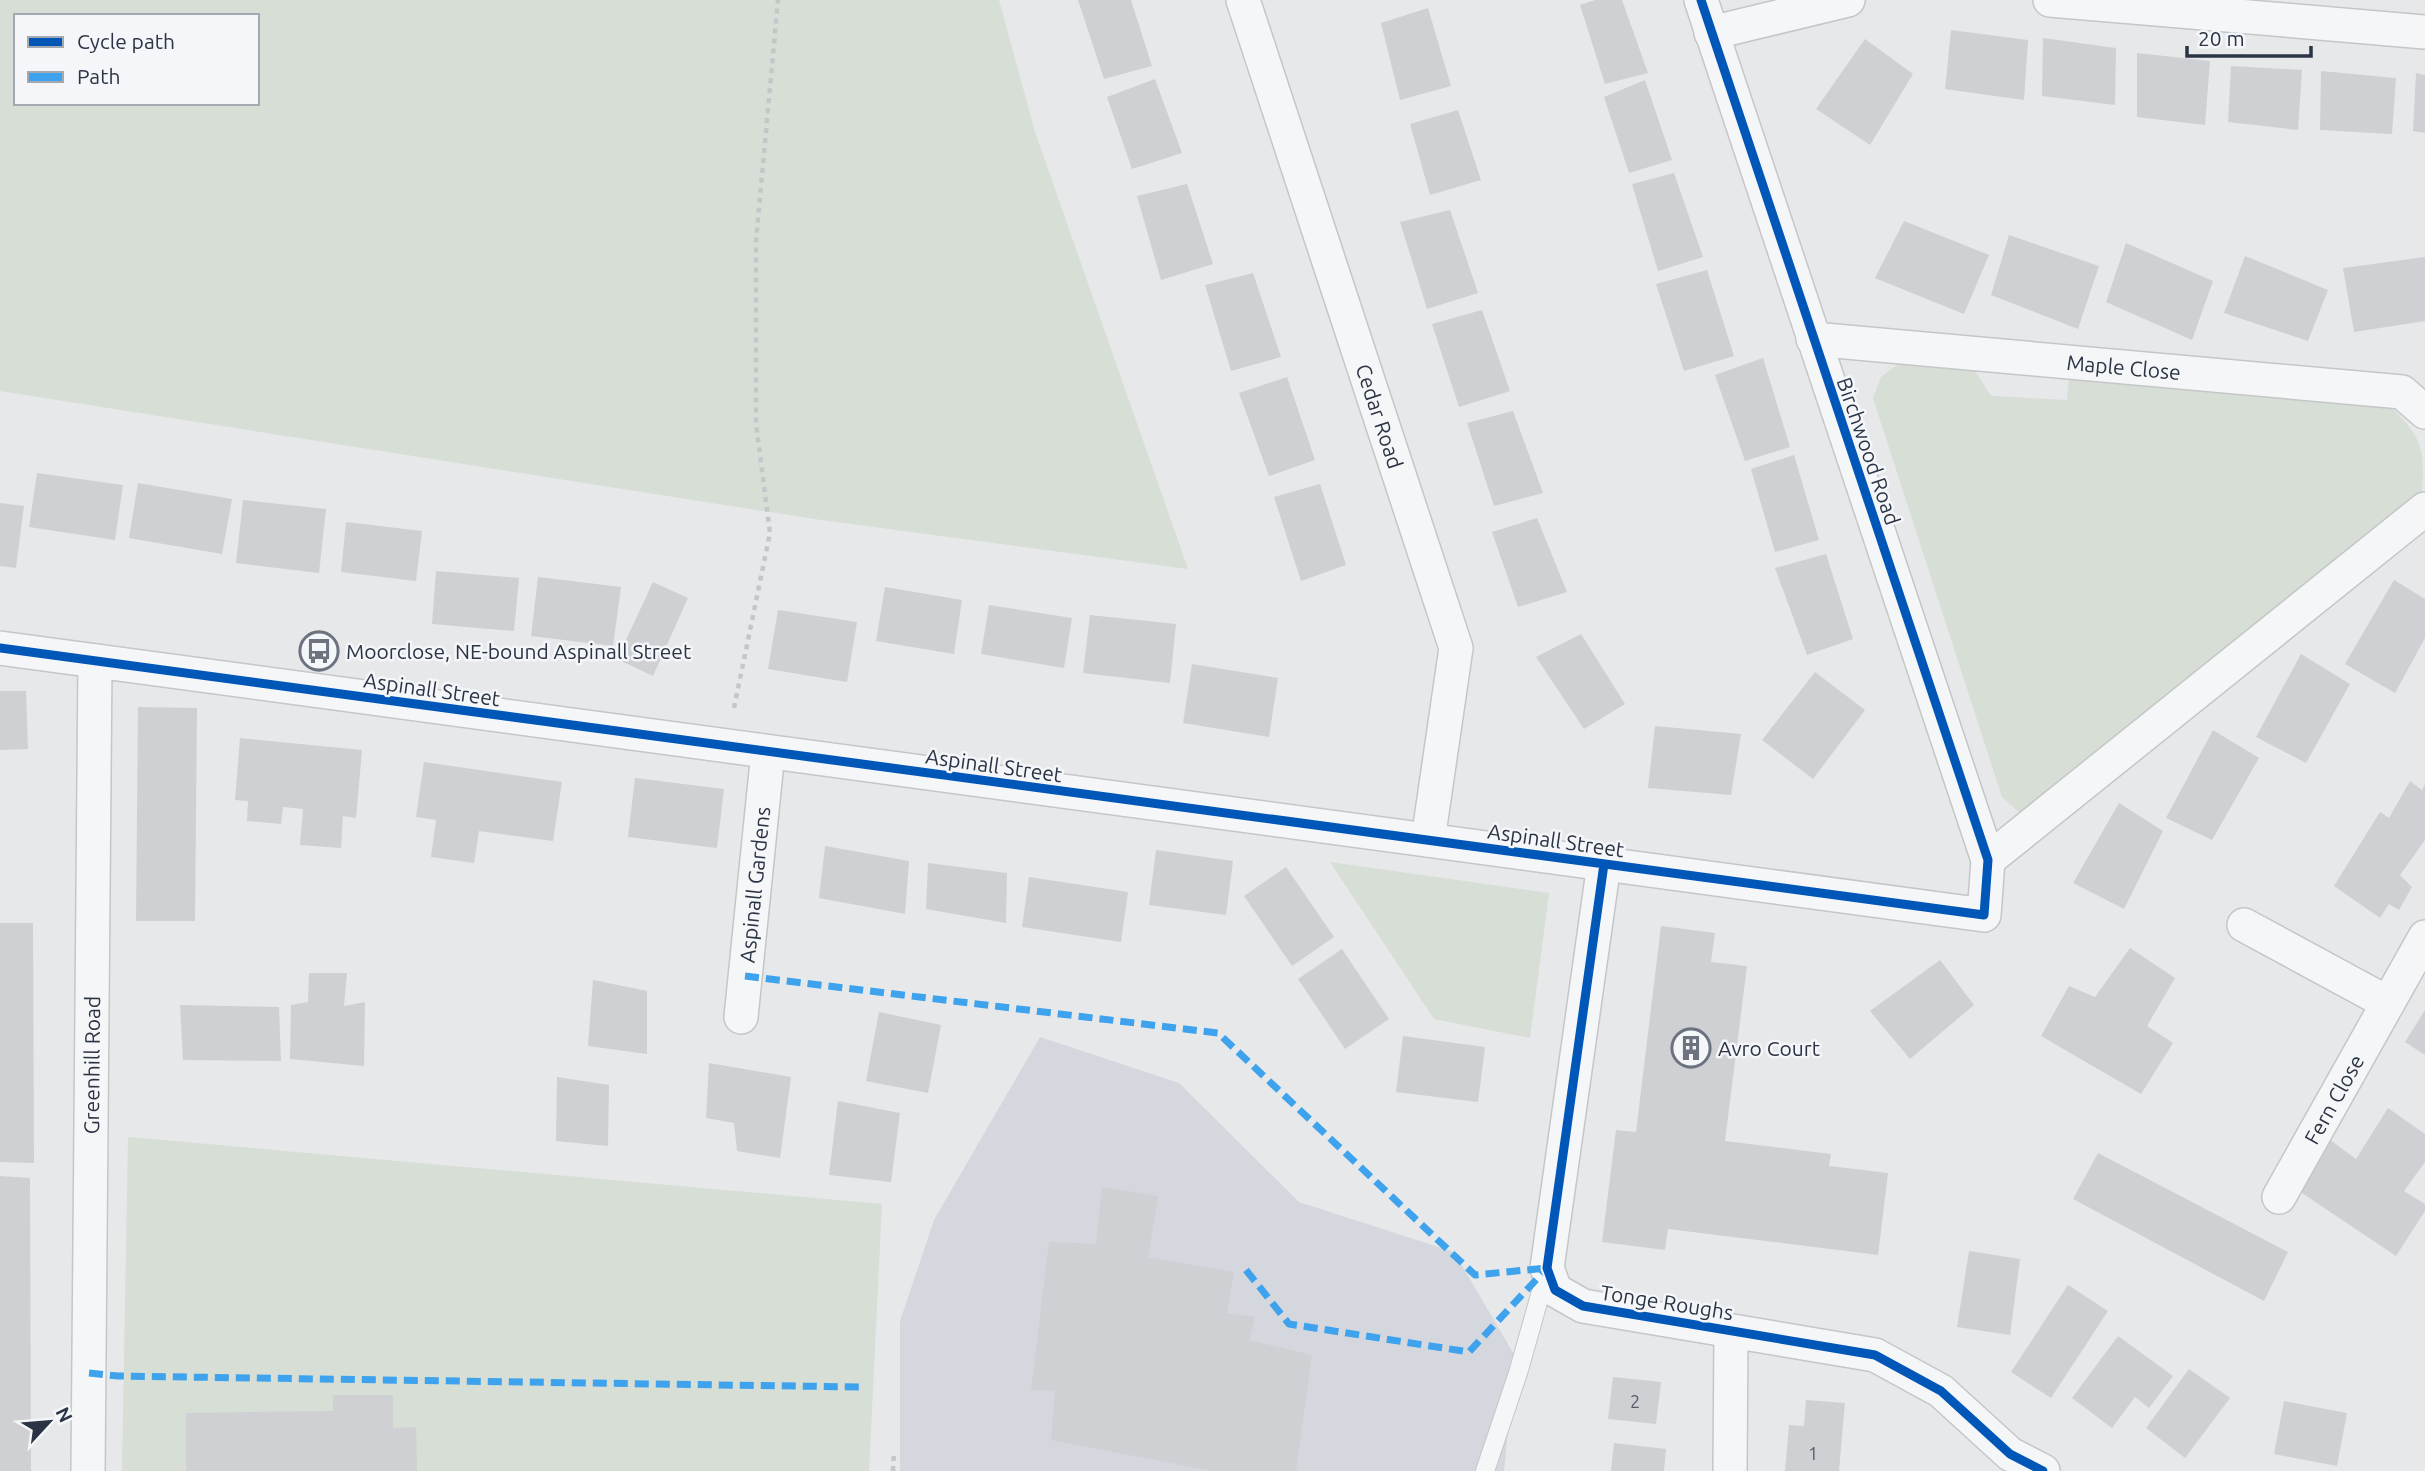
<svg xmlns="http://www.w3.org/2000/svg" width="2425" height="1471" viewBox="0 0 2425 1471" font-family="Ubuntu,sans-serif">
<rect width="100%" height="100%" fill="#e6e8ea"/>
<!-- built -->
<path fill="#d4d7dd" d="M1040 1037 1179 1083 1299 1202 1454 1252 1515 1356 1504 1471H900V1321L934 1220Z"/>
<!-- green -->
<path fill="#d6ded6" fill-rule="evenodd" d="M0 0H999L1035 132 1188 569 814 519 0 391ZM16 16H257V103H16Z
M1900 363 1971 365 1991 396 2067 400 2069 378 2390 406C2421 437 2425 446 2422 492L2383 530 2042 808 2020 813 2002 797 1873 398 1881 377Z
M1330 862 1549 893 1530 1038 1434 1019Z
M128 1137 882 1204 869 1471H122Z"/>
<!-- building -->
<path fill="#ced0d3" d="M1078 0H1131L1152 66 1104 79Z
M1595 0H1622L1648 73 1605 84 1580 5Z
M1428 8 1451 86 1400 100 1381 23Z
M1951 30 2028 40 2024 100 1945 89Z
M2043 38 2116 48 2115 105 2042 96Z
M1865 39 1913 74 1870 145 1816 109Z
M2137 53 2210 61 2205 125 2137 117Z
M2231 66 2302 70 2298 130 2228 122Z
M2321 71 2396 78 2392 134 2320 130Z
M2416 73 2425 75V133L2413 131Z
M1155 79 1182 153 1132 169 1107 97Z
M1645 80 1672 160 1629 173 1604 97Z
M1458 110 1481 180 1430 195 1410 124Z
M1674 173 1703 257 1658 271 1632 184Z
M1187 184 1213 264 1161 280 1137 196Z
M1450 210 1478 293 1427 309 1400 222Z
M1904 221 1989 255 1964 314 1875 278Z
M2009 235 2099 266 2078 329 1991 295Z
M2126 243 2213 281 2192 340 2106 302Z
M2245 256 2328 290 2308 341 2224 313Z
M2425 257V321L2354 332 2343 268Z
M1707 270 1734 356 1684 371 1656 284Z
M1253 273 1281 357 1231 371 1205 285Z
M1482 310 1510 391 1459 407 1432 324Z
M1763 358 1790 447 1745 461 1715 375Z
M1287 377 1315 460 1269 476 1239 393Z
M1513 411 1543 493 1494 506 1467 423Z
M1794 455 1819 540 1775 552 1751 469Z
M37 473 123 485 115 540 29 527Z
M138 483 232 499 222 554 129 538Z
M1320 484 1346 565 1301 581 1274 497Z
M243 500 326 509 319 573 236 563Z
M0 503 24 506 16 568 0 566Z
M1537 518 1567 592 1518 607 1492 532Z
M346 522 422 531 416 581 341 572Z
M1826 554 1853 639 1807 655 1775 568Z
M436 571 519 578 514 631 432 624Z
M538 577 621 587 613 646 531 636Z
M2394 580 2425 599V638L2395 693 2345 664Z
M653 582 688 598 653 676 617 659Z
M885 587 962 600 954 654 876 641Z
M989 605 1072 618 1064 668 981 654Z
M778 610 857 622 847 682 768 669Z
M1090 615 1176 624 1170 683 1083 673Z
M1581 634 1625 704 1584 729 1536 657Z
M2301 654 2350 684 2306 763 2256 737Z
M1192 664 1278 678 1269 737 1183 723Z
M1815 672 1865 710 1813 779 1762 740Z
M0 691H26L28 749 0 750Z
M138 707 197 708 195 921H136Z
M1655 726 1741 734 1731 795 1648 788Z
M2213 730 2259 758 2212 840 2166 818Z
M240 738 362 750 356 818 343 816 341 848 300 845 303 809 283 807 281 824 247 821 248 801 235 800Z
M424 762 562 782 553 841 479 831 474 863 431 857 436 820 416 817Z
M635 778 724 789 717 848 628 837Z
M2410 781 2422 790 2425 784V840L2400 875 2412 887 2399 910 2389 904 2380 918 2334 886 2380 812 2389 818Z
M2119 803 2163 831 2124 909 2073 883Z
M825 846 909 861 905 914 819 898Z
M1156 850 1233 861 1226 915 1149 905Z
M928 863 1007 873 1006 923 926 909Z
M1286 867 1334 937 1292 966 1244 896Z
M1029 877 1128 892 1121 942 1022 927Z
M0 923H33L34 1163 0 1162Z
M1661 926 1715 933 1711 962 1747 966 1725 1141 1831 1154 1829 1166 1888 1173 1878 1255 1668 1229 1665 1250 1602 1242 1616 1130 1636 1132Z
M2130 948 2175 978 2147 1026 2173 1043 2141 1094 2041 1036 2069 986 2095 997Z
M1342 949 1389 1019 1345 1049 1298 979Z
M1940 960 1974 1005 1910 1059 1870 1011Z
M309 973H347L344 1006 365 1002 364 1066 290 1059 291 1005 308 1002Z
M593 980 647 991V1054L588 1046Z
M180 1005 279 1007 281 1061 183 1060Z
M2425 1010V1055L2405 1042Z
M879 1012 941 1025 928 1093 866 1081Z
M1403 1036 1485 1047 1478 1102 1396 1092Z
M709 1063 791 1077 780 1158 737 1151 734 1123 706 1118Z
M557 1077 609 1085 608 1146 556 1141Z
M838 1101 900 1113 891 1182 829 1175Z
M2388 1108 2425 1134V1162L2404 1191 2425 1204V1211L2396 1256 2299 1191 2329 1139 2356 1159Z
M2098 1153 2288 1252 2264 1301 2073 1199Z
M0 1176 30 1178 31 1471H0Z
M1102 1187 1158 1196 1148 1257 1234 1272 1227 1313 1255 1317 1249 1340 1312 1355 1296 1471H1212L1051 1440 1055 1391 1031 1390 1049 1242 1096 1244Z
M1969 1251 2020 1259 2010 1335 1957 1327Z
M2068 1285 2108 1311 2051 1398 2011 1372Z
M2118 1336 2173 1376 2149 1408 2135 1397 2112 1428 2072 1398Z
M2189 1369 2230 1398 2185 1458 2146 1428Z
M1613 1377 1661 1382 1656 1424 1608 1419Z
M333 1395H393V1428L416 1427 417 1471H186V1413L333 1411Z
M1806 1400 1845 1403 1839 1471H1785L1789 1425 1804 1426Z
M2284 1401 2347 1413 2337 1466 2274 1454Z
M1614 1443 1666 1449 1664 1471H1611Z"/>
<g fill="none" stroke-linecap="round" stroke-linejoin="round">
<!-- lane casing -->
<g stroke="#c4c6c8" stroke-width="20">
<path id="lane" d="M1485 1471 1518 1373 1546 1274"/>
</g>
<!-- street casing -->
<g stroke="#c4c6c8" stroke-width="36">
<g id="street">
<path id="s1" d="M1243 0 1456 648 1428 840"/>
<path d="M2050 0 2425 32"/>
<path d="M1711 33 1848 0"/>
<path id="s2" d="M1813 339 2402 392 2425 412"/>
<path d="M0 648 1984 915 1988 860 1701 0"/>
<path d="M1988 860 2425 509"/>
<path d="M1604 864 1547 1268 1555 1290 1583 1306 1875 1355 1941 1391 2010 1454 2043 1471"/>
<path d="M2244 925 2388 1003"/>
<path id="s3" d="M741 1017 768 752"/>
<path id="s4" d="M2279 1197 2425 937"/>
<path id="s5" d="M88 1471 95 661"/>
<path d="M1730 1471 1731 1331"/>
</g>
</g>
<!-- path -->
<path stroke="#c5c6ca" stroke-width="4.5" stroke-dasharray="5 5" stroke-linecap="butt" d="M734 708 770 533 756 423V241L778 0
M893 1471 894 1451"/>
<!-- lane -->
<use href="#lane" stroke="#f5f6f7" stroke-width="18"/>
<!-- street -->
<use href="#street" stroke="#f5f6f7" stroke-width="33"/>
<!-- quiet -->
<path stroke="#3ea3ec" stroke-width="7" stroke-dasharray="14 7" stroke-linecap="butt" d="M745 976 1218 1033 1475 1275 1547 1268
M1246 1270 1289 1324 1469 1352 1547 1268
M89 1373 118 1376 859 1387"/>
<!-- cycleway casing -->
<g stroke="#f4f6f9" stroke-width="13">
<path id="cycleway" d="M0 648 1984 915 1988 860 1701 0
M1604 864 1547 1268 1555 1290 1583 1306 1875 1355 1941 1391 2010 1454 2043 1471"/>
</g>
<!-- cycleway -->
<use href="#cycleway" stroke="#0057b8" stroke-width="9"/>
</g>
<!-- icons -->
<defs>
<g id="bus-ring" transform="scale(2.0125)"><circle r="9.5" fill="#f4f6f9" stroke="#6c737f" stroke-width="1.5"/><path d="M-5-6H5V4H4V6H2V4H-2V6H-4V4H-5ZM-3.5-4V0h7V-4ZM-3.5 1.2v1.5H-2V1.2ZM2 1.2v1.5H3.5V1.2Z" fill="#6c737f"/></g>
<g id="building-ring" transform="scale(2.0125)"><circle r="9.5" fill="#f4f6f9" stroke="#6c737f" stroke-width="1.5"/><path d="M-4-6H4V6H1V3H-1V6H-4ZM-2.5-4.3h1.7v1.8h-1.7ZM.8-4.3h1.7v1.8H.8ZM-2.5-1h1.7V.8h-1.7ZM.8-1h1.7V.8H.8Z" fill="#6c737f"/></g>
</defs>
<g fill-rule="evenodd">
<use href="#bus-ring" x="319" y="651"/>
<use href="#building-ring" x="1691" y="1048"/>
</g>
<g text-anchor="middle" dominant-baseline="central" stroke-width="5" stroke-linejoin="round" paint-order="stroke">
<!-- number labels -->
<g font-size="18" fill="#545c69">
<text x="1635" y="1401">2</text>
<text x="1813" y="1453">1</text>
</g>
<!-- street labels -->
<g font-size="21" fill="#2b3445" stroke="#f4f6f9">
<text stroke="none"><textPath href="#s2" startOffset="312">Maple Close</textPath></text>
<text stroke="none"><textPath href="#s1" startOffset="438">Cedar Road</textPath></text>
<text transform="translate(1869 451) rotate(71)">Birchwood Road</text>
<text transform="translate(432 689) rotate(8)">Aspinall Street</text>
<text transform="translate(994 765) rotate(8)">Aspinall Street</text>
<text transform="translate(1556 840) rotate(8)">Aspinall Street</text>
<text stroke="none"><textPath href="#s3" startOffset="133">Aspinall Gardens</textPath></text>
<text stroke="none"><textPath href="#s5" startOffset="406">Greenhill Road</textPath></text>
<text stroke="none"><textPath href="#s4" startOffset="112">Fern Close</textPath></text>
<text transform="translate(1667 1302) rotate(9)">Tonge Roughs</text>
</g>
<!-- poi labels -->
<g font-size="21" fill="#2b3445" stroke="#f4f6f9" text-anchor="start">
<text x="346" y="651">Moorclose, NE-bound Aspinall Street</text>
<text x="1718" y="1048">Avro Court</text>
</g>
</g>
<!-- legend -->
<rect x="14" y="14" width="245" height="91" fill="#f4f6f9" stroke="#a4a8b1" stroke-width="2"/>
<rect x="28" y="37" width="35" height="10" fill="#0057b8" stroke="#a4a8b1" stroke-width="2"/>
<text x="77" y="49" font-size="21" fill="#2b3445">Cycle path</text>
<rect x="28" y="72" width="35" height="10" fill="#3ea3ec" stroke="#a4a8b1" stroke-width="2"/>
<text x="77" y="84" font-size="21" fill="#2b3445">Path</text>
<!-- north arrow -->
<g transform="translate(49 1422) rotate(64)" stroke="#f4f6f9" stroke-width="5" paint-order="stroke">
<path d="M0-5L12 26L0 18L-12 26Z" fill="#2b3445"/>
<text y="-10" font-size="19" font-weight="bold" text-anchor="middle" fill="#2b3445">N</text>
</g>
<!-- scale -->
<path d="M2187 46v10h124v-10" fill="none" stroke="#2b3445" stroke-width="3.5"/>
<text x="2198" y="46" font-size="21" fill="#2b3445" stroke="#f4f6f9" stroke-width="5" paint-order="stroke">20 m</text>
</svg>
